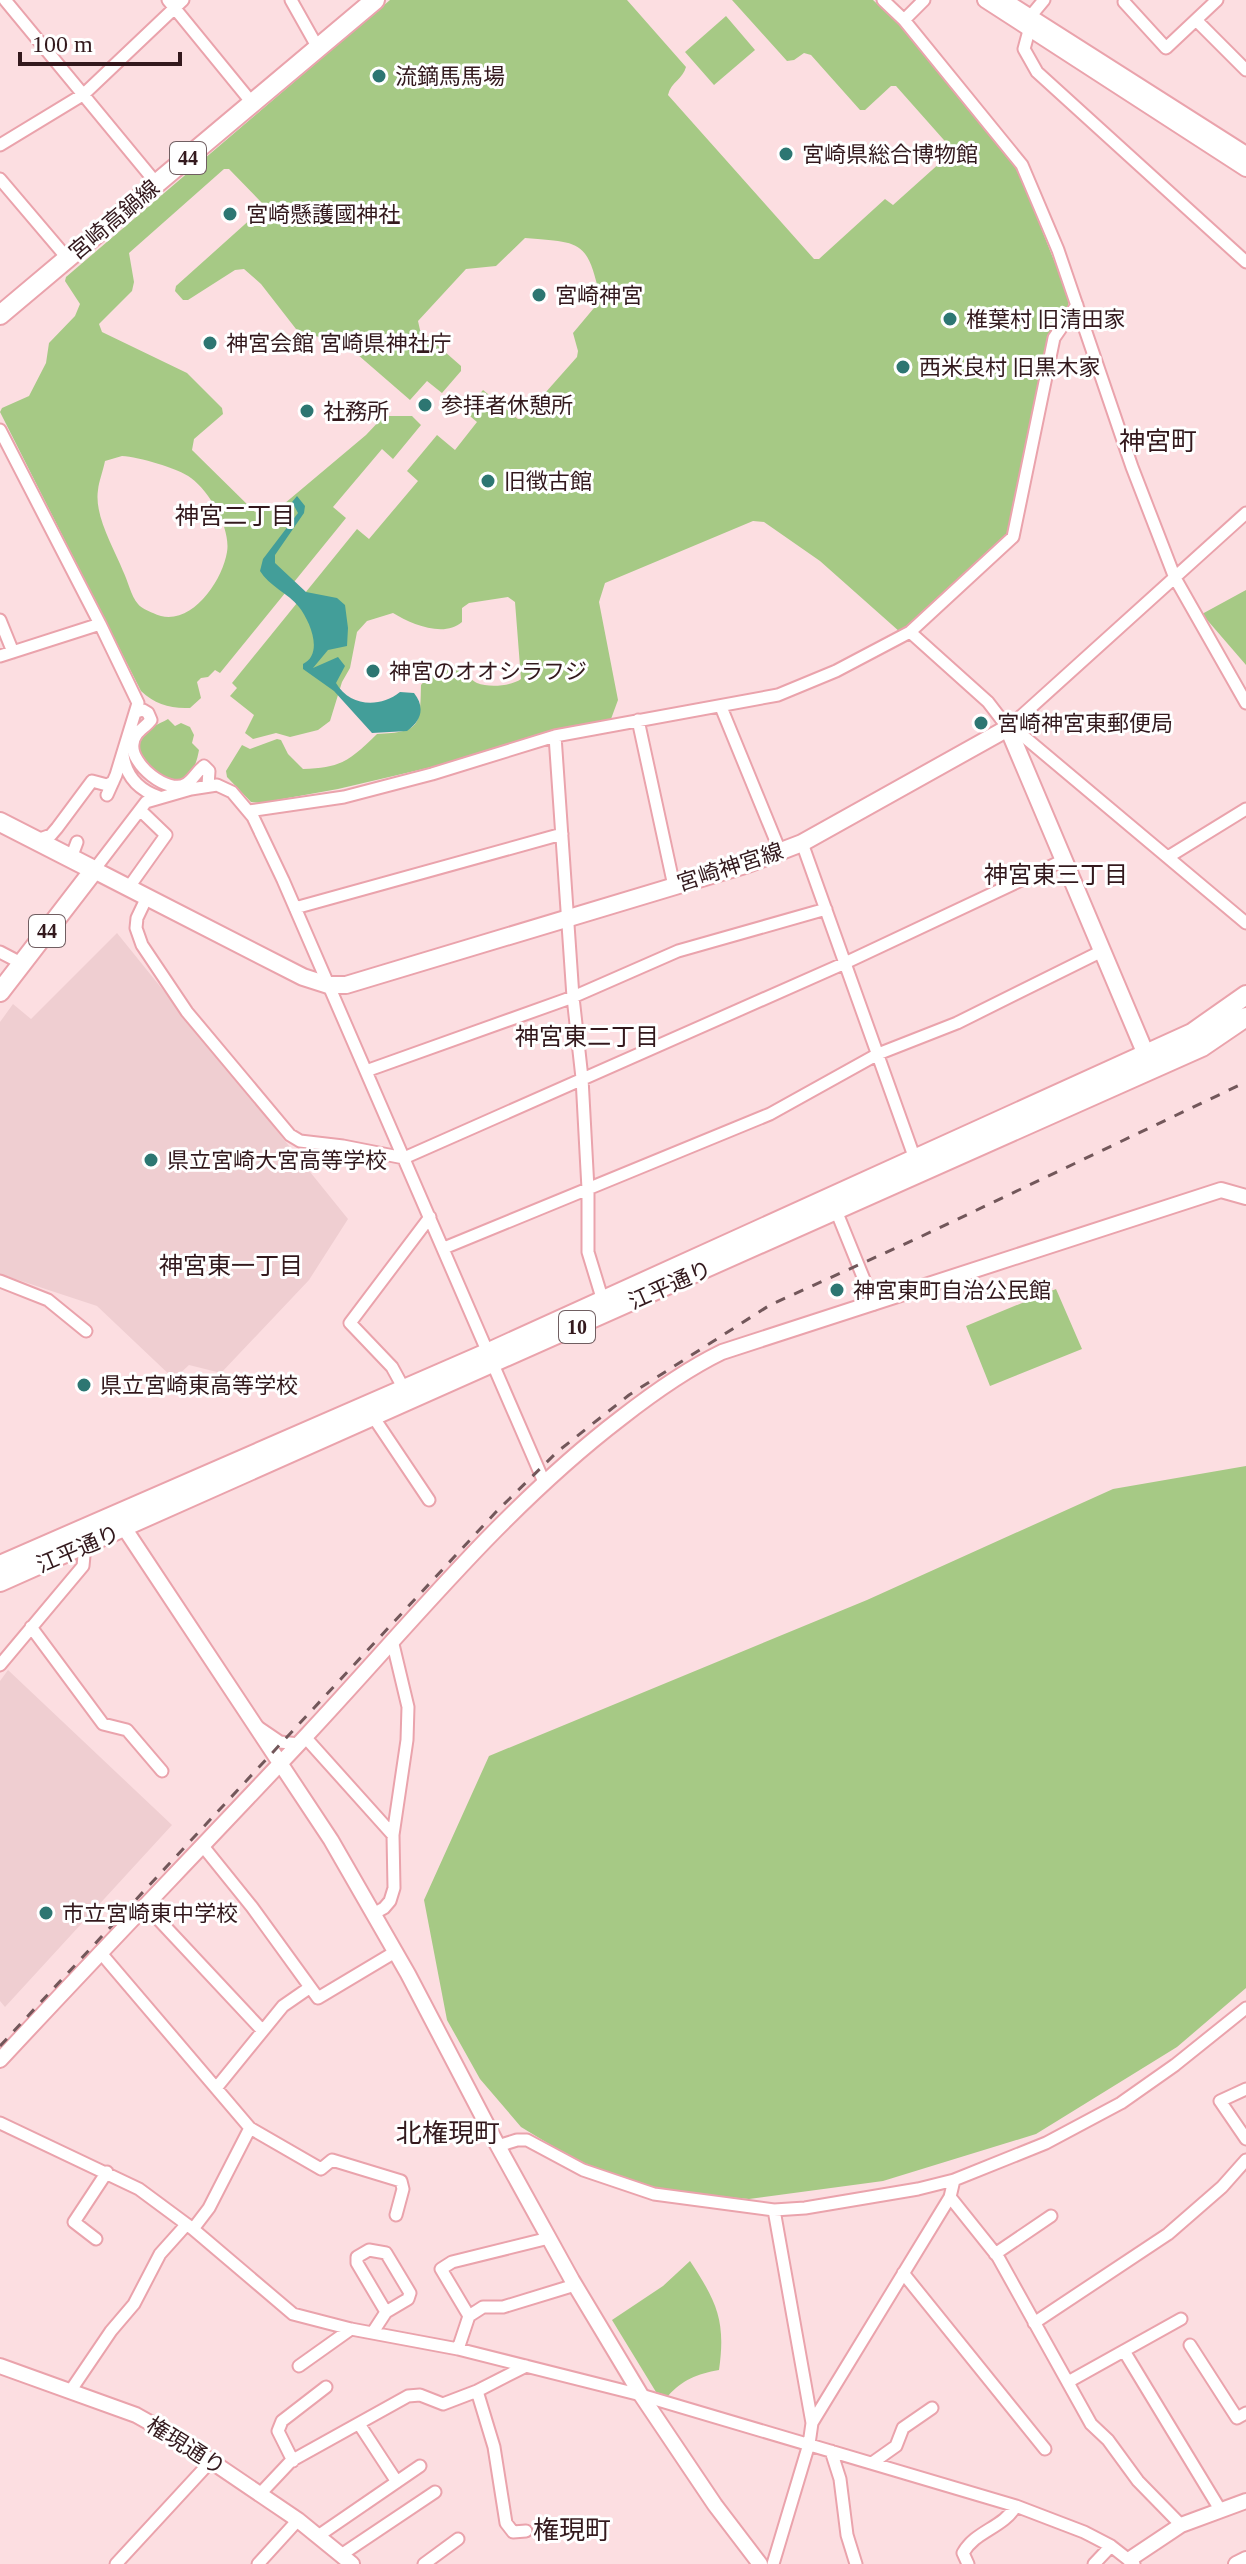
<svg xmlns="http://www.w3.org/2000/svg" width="1246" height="2564" viewBox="0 0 1246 2564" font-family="'Times New Roman','Noto Sans JP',serif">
<rect width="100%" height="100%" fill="#fcdee1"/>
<!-- built -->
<path fill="#efced1" d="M117 933 348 1219 309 1280 221 1373 189 1365 174 1379 97 1306 0 1274V1022L13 1004 31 1019Z
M8 1670 172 1825 5 2007 0 2001V1681Z"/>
<!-- green -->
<path fill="#a6c985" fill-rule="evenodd" d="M390 0H627L686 67C683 79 671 82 668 95L814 259H819L885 199 893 205 951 153V148L896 86H891L865 110H860L811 55 804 53 794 60 787 61 732 0H873L901 26 1016 165 1069 298 1068 307 1049 334 1008 535 900 632 820 561 764 522 753 521 605 583 599 602 618 700 611 719 550 731 453 762 338 789 260 803 251 802 227 777 226 771 242 745 250 749 277 739 281 740 288 754 303 769C342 768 350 760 377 734 421 732 420 726 421 685 427 679 436 665 445 664 458 662 467 678 477 683 489 688 511 686 521 679L515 602 508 597 469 603 462 608V622C444 638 411 624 393 613L367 621 357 632 350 668 342 682 330 721 318 730 290 737 276 733 253 739 245 733 254 715 230 696 237 688 232 683 357 529 369 539 418 481 407 471 437 435 455 450 477 422 465 412 483 390 518 419H522L577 357 578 351 573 333 599 302 600 297C587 239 581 243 525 238L496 266 466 269 418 321 420 330 461 366V371L442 393 427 381 410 400 350 348 296 329 261 284 244 269 235 270 188 300H183L175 291 176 286 262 209V203L229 169H224L129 253 134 282 132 291 99 324 102 332 187 373 222 408 223 414 194 439 192 450 255 512 278 509 366 435 384 416H412L421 425 393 459 382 449 333 507 346 518 220 673 215 670 208 677 201 678 197 682 201 698 190 708C170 709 155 704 141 691L0 412 2 408 29 396 46 363 49 343 75 316 80 304 65 281 66 277ZM122 456C139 457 178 468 191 478 210 492 231 529 227 552 222 583 188 631 153 613 148 611 141 608 138 604 131 596 128 581 123 571 114 548 94 516 98 490 99 481 103 471 105 461Z
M726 16 755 50 714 85 685 52Z
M1246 590V665L1202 614Z
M168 719 175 726 181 723 190 727 194 735 192 743 199 750C196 766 192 777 175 781 160 776 127 756 141 737 146 729 159 724 168 719Z
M1056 1289 1082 1349 990 1386 966 1326Z
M1246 1466V1988L1177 2047 1036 2134 883 2181 749 2199 681 2193 633 2182 577 2161 521 2127 480 2079 447 2020 424 1900 489 1756 867 1600 1113 1489Z
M690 2261C717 2302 726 2321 719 2370 697 2374 682 2380 668 2396L656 2392 612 2320 663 2286Z"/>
<!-- water -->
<path fill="#439e99" d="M297 496 305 506 304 513 275 555V563L306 592 337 598 345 605 348 628 347 646 328 650 313 668 338 657 345 666 336 683C350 707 380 708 400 692L414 693C425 707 422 720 407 731L372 733 334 691 303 669V664C324 654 310 621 299 607 288 593 269 586 260 571L263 559 298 513 292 502Z"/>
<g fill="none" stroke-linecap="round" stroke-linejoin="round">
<!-- minor casing -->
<g stroke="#eaa3ac" stroke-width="15">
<path id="minor" d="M5 0 157 184
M168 0 253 104
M291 0 318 48
M883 0 904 20 1022 165 1058 250 1132 467 1175 578 1246 703
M1044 0 1034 12 1024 49 1037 72 1246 262
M1124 2 1166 48 1217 0
M904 20 924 0
M1196 20 1246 70
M0 145 84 94 183 0
M0 179 68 259
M0 430 100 624 138 703 116 775 107 795
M0 620 13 652
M910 632 988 702 1008 728 1022 735 1246 923
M0 656 100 624
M721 707 780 851
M136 712 143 710 148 713 151 720C144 729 134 732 133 744 130 764 168 795 186 784 193 780 197 771 204 766L209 771 208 785
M638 720 674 886
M1008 728 1246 513
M555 736 573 997 582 1078 588 1189V1252L603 1301
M123 755C126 777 139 790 159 797
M249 811 344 797 432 774 555 736 778 695 836 671 910 632 1013 537 1054 338 1077 305
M37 840 51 835 57 828 92 781 107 785 113 782
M802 843 915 1159
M1168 857 1246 809
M71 858 77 842
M94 870 146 802 191 789 217 785 232 792 253 817 283 880 544 1482
M129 887 166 835 140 810
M147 897 137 918 136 928 142 945 187 1012 290 1135 300 1141 343 1146 404 1158 845 963 1064 860
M295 908 562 834
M0 952 21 963
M366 1071 573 997 678 951 826 909
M835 1208 874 1304
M444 1248 770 1114 878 1054 957 1023 1102 951
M0 1281 48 1300 86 1331
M404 1389 392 1367 350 1323 430 1217
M374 1418 429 1500
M31 1627 103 1724 127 1730 162 1771
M0 1665 83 1566 85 1545
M258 1727 280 1742 299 1744
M305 1737 393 1835
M202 1845 252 1907 318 1998 395 1952
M145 1905 262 2030
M373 1914 384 1908 390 1901 394 1888 393 1835 407 1740 408 1707 392 1640
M100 1952 250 2128 321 2169 332 2160 401 2181 403 2189 396 2215
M217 2087 283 2006 309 1988
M1246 2089 1220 2101 1246 2139
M0 2123 139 2189 193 2229 293 2314 351 2329 458 2349 641 2395 1016 2506 1084 2532 1111 2546 1134 2564
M498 2146 517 2140H527L583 2170 654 2194 774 2210 805 2208 918 2189 954 2180 1046 2143 1121 2103 1175 2065 1246 2008
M950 2197 998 2257 1091 2424 1108 2440 1138 2481 1181 2525
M774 2210 812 2423
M193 2229 209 2208 250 2128
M96 2239 74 2222 107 2172
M995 2254 1051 2216
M903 2273 1045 2449
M469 2316 483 2307H503L575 2285
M1034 2323 1168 2234 1222 2187 1246 2160
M373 2332 386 2312 408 2299 410 2293 386 2253 369 2250 357 2257V2263L386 2312
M1190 2345 1237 2418 1246 2413
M458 2349 469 2316 441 2269 452 2262 549 2238
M1124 2351 1221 2511
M299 2366 351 2329
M1068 2382 1181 2319
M71 2390 111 2331 134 2304 160 2254 186 2225
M477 2391 494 2447 506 2523 513 2532 526 2531
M359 2424 397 2482
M831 2451 840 2479 847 2535 856 2564
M293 2461 278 2431 282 2421 326 2387
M872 2463 896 2446 903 2428 932 2408
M259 2495 291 2461 408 2396 420 2395 443 2404 477 2391 526 2366
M318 2536 420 2466
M341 2555 435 2492
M116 2564 212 2460
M258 2564 298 2520
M424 2564 458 2539
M773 2564 809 2444 812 2423 950 2197 954 2180
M968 2564 963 2553C975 2531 1003 2528 1016 2506
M1094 2564 1111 2546"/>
</g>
<!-- tertiary casing -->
<g stroke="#eaa3ac" stroke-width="18">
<path id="tertiary" d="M985 0 1246 169
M1004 0 1246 154
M121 1517 125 1529 331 1840 408 1974 498 2146 572 2280 641 2395 715 2505 760 2564
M0 2060C101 1951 205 1844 307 1735 409 1626 502 1509 621 1418 653 1393 685 1370 722 1352L1221 1190 1246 1197
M0 2366 136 2415 177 2438 298 2520 352 2564
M1130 2559 1181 2525 1246 2501
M1236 2564 1246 2559"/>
</g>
<!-- secondary casing -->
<g stroke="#eaa3ac" stroke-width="20">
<path id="secondary" d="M94 870 303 977 328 985H346L745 865 802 843 1008 728 1150 1064"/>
</g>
<!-- primary casing -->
<g stroke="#eaa3ac" stroke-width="22">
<path id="primary" d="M0 315 375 0
M0 822 94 870 0 992"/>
</g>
<!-- trunk casing -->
<g stroke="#eaa3ac" stroke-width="22">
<path id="trunk" d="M0 1565 489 1352 1192 1033 1246 995
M0 1582 1202 1047 1246 1017"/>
</g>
<!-- minor -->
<use href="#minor" stroke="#fff" stroke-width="11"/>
<!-- tertiary -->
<use href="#tertiary" stroke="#fff" stroke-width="14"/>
<!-- secondary -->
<use href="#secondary" stroke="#fff" stroke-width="16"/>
<!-- primary -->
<use href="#primary" stroke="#fff" stroke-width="18"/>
<!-- trunk -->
<use href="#trunk" stroke="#fff" stroke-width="18"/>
<!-- rail -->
<path stroke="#72575a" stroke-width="3" stroke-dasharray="10 10" stroke-linecap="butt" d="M0 2046 495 1513 557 1452 629 1395 770 1305 918 1238 1246 1082"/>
</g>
<!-- markers -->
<g fill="#2d7672" stroke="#fff" stroke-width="3">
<circle cx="379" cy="76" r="8"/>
<circle cx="786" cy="154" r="8"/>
<circle cx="230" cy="214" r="8"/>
<circle cx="539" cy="295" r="8"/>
<circle cx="950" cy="319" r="8"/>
<circle cx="210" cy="343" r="8"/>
<circle cx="903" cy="367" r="8"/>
<circle cx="425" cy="405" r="8"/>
<circle cx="307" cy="411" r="8"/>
<circle cx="488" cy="481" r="8"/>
<circle cx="373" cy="671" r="8"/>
<circle cx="981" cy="723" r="8"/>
<circle cx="151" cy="1160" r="8"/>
<circle cx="837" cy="1290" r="8"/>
<circle cx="84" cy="1385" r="8"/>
<circle cx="46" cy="1913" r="8"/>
</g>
<g text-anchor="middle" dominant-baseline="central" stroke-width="6" stroke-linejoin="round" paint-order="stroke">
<!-- shield labels -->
<g fill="#fff" stroke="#705e61" stroke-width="2">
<rect x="170" y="142" width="36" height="32" rx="6"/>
<rect x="29" y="915" width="36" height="32" rx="6"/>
<rect x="559" y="1311" width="36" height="32" rx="6"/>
</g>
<g font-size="20" font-weight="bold" fill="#33191d">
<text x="188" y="158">44</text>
<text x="47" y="931">44</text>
<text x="577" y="1327">10</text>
</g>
<!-- poi labels -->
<g font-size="22" fill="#33191d" stroke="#fff" text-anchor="start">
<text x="395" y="76">流鏑馬馬場</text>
<text x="802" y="154">宮崎県総合博物館</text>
<text x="246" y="214">宮崎懸護國神社</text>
<text x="555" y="295">宮崎神宮</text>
<text x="966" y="319">椎葉村 旧清田家</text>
<text x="226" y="343">神宮会館 宮崎県神社庁</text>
<text x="919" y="367">西米良村 旧黒木家</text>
<text x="441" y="405">参拝者休憩所</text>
<text x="323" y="411">社務所</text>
<text x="504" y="481">旧徴古館</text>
<text x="389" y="671">神宮のオオシラフジ</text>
<text x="997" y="723">宮崎神宮東郵便局</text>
<text x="167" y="1160">県立宮崎大宮高等学校</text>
<text x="853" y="1290">神宮東町自治公民館</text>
<text x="100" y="1385">県立宮崎東高等学校</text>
<text x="62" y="1913">市立宮崎東中学校</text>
</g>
<!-- street labels -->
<g font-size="22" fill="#33191d" stroke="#fff">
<text transform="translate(114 220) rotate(-40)">宮崎高鍋線</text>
<text transform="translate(730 867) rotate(-18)">宮崎神宮線</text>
<text transform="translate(670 1285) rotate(-24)">江平通り</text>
<text transform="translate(78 1549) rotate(-23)">江平通り</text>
<text transform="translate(186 2446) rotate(32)">権現通り</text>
</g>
<!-- neighbourhood labels -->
<g font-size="24" fill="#33191d" stroke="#fff">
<text x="235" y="516">神宮二丁目</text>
<text x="1056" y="875">神宮東三丁目</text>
<text x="587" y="1037">神宮東二丁目</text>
<text x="231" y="1266">神宮東一丁目</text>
</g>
<!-- quarter labels -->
<g font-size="26" fill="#33191d" stroke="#fff">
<text x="1158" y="441">神宮町</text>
<text x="448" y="2133">北権現町</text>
<text x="572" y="2530">権現町</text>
</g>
</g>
<!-- scale -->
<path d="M20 52v12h160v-12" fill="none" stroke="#33191d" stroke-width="4"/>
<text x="32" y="52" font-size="24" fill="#33191d" stroke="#ffffff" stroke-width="6" paint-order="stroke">100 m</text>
</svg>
